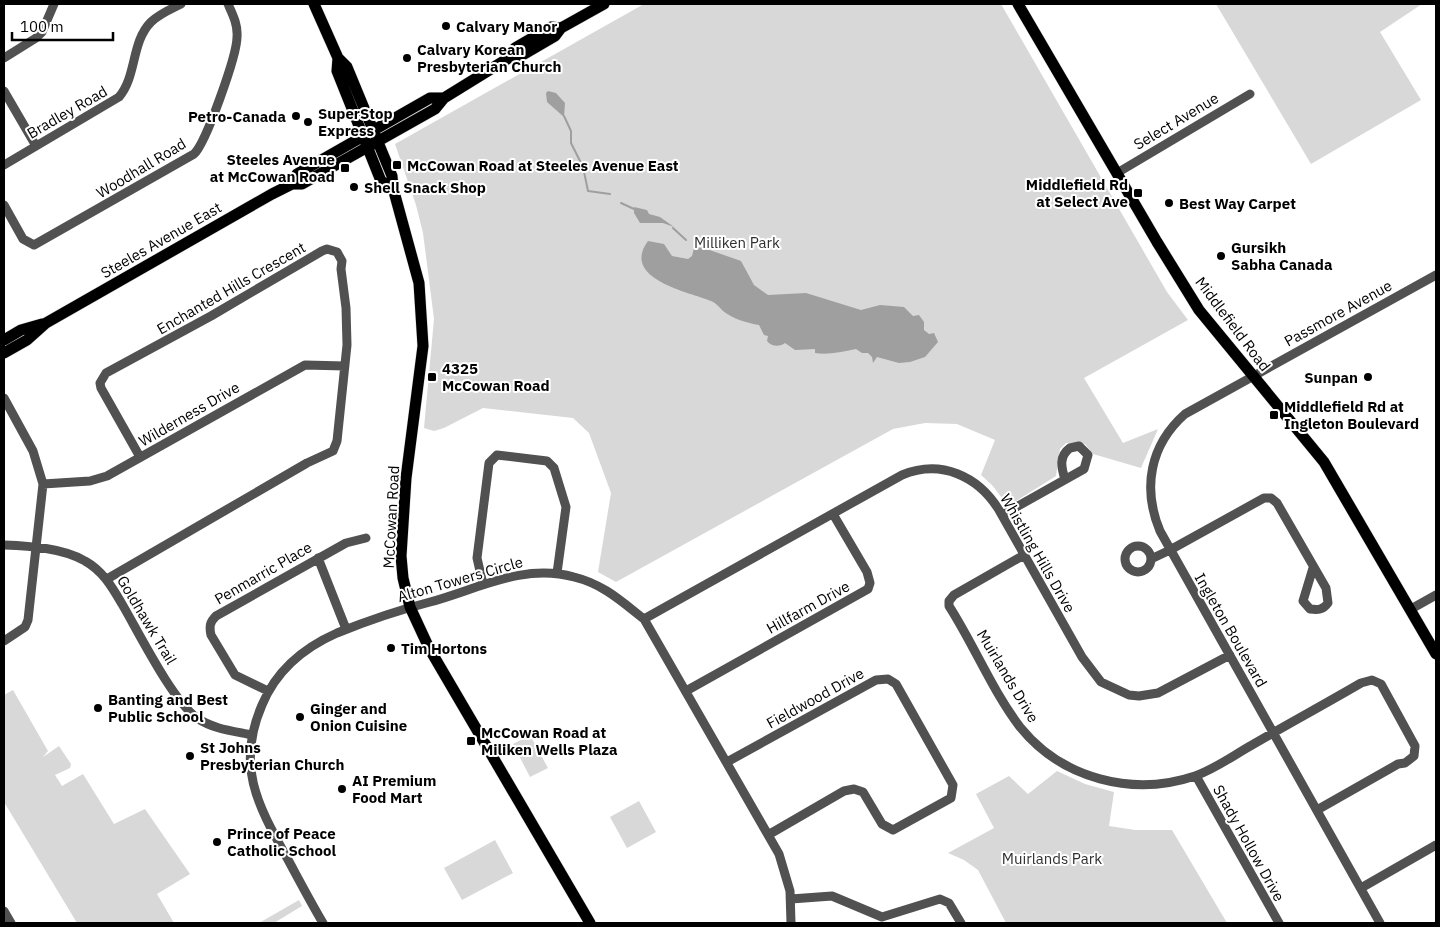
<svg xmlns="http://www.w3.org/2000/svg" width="1440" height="927" viewBox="0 0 1440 927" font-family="'IBM Plex Sans',sans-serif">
<rect width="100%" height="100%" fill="#fff"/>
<!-- green -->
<path fill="#d8d8d8" d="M644 4H1001L1167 292 1188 320 1084 378 1123 443 1158 429 1141 468 1093 454 1085 444 1066 443 1060 449 1056 476 1008 506 992 485 981 475 995 440 957 424 925 423 893 429 616 582 598 572 611 493 589 433 573 418 483 408 444 428 434 431 424 428 434 319 423 233 416 205 395 144Z
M1216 4H1422L1380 32 1421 100 1311 164Z
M13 690 48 751 43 757 59 746 71 764 70 768 55 775 62 786 83 774 114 824 145 809 190 874 157 894 174 923H77L4 802V695Z
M530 735 548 768 530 777 513 744Z
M1057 771 1085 784 1114 792 1109 826 1135 830H1172L1227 923H1006L978 870 964 860 948 853 994 828 976 794 1009 776 1028 794Z
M639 801 656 832 627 848 610 817Z
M495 840 513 873 462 900 444 868Z
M299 900 302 906 274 923H259Z"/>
<!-- water -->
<path fill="#9f9f9f" d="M548 91 556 93 565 103 564 117 547 102 546 93Z
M634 207 647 210 649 214 660 217 674 227 663 223H640L634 213Z
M648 241 664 244 672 256 688 259 692 256 694 248 701 247 741 261 754 285 768 295 806 293 861 310 880 305 904 307 913 316 919 315 924 322V330L929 334 934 333 938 342 925 357 910 362 899 363 877 357 873 363 872 357 868 353H862L856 349C841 352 828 355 815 353V349L795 350 785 343C780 347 772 347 767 341L768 336 764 335 759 325C747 323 733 319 723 311 719 307 716 303 711 301 689 292 620 279 648 241Z"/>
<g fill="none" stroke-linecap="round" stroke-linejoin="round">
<!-- stream -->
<path stroke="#9f9f9f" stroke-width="2" d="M564 116 571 131V143L583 167 588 191 610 194
M621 203 634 209
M673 228 686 240
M698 243V248"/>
<!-- major casing -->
<g stroke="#dbdbdb" stroke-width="12">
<path id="major" d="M314 4 338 58 347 67 392 176 393 188 419 283 423 346 406 478 401 556 403 578 410 607 429 648 590 923
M1018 4 1157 242 1199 310 1324 462 1436 654
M512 56 515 48 551 27 561 28
M338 58 337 71 381 181 393 188
M292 184 297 174 430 98H444
M4 340 21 330 42 324
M4 353 27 340 46 323 272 194 292 184H302L435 109 444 98 512 56 519 57 555 36 561 28 604 4"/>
</g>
<!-- minor -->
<path stroke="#515151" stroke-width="9" d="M4 58 36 38 42 32 54 4
M4 91 36 146
M4 165 119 97C137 76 131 42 151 22 159 14 171 9 181 4
M1117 173 1250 94
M4 205 23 239 34 245 194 154C206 143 237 55 237 37 238 25 233 15 228 4
M4 398 33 451 43 484 28 620 25 627 4 641
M43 484 90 481 107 476 305 365 345 366
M1002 515 1084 469 1088 455 1079 446 1070 448C1059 456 1061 467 1065 479
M4 545C30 546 63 548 85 561 103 571 112 587 122 604 139 633 172 700 197 718 213 729 233 731 252 735
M1125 559a13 13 0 1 1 26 0a13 13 0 1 1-26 0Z
M1024 555 954 595 949 601V606C974 645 992 690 1020 727 1062 779 1133 797 1195 776 1215 769 1234 755 1252 745 1288 724 1325 704 1361 683L1372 680 1381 684 1415 746 1414 756 1405 763 1398 764 1317 810
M318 558 346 629
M1151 559 1170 550 1264 498H1271L1277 503 1326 588 1328 603C1323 610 1318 610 1310 609L1303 601 1313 568
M107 579 307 463 333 451 337 441 347 345 346 308 341 269 342 261 337 252 327 249 322 251 211 316 106 373 100 383 101 388 140 457
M483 584 477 558 489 463 497 455 547 461 554 468 566 507 557 573
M1411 609 1436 595
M644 619 902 475C941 459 978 476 999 510L1082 657 1101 682 1129 695 1139 696 1158 693 1230 655
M268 691 235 675 211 635C209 626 210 622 216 616L346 543 366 538
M686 691 868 589 870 583 867 572 833 514
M727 762 876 680 888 679 896 684 953 785 951 798 893 830 882 824 863 792 854 789 844 791 768 835
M1196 776 1279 923
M1361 888 1436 845
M791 899 832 896 882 917 940 899 949 903 961 923
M4 911 11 923
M323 923C310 901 298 878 286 856 257 804 236 765 262 705 276 671 303 648 337 633 367 621 399 610 430 602 478 589 523 563 574 577 603 584 621 601 644 619L779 854 790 891 791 923
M1380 923 1160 531C1142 488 1150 445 1185 414L1436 275"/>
<!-- major -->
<use href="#major" stroke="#000" stroke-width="11"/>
</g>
<!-- markers -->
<g fill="#000" stroke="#fff" stroke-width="2">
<circle cx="446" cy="26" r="5"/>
<circle cx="407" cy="58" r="5"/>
<circle cx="296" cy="116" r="5"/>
<circle cx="308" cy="122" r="5"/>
<rect x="392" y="160" width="10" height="10" rx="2.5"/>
<rect x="340" y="163" width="10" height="10" rx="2.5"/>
<circle cx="354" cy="187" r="5"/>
<rect x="1133" y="188" width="10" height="10" rx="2.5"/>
<circle cx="1169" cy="203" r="5"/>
<circle cx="1221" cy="256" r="5"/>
<rect x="427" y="372" width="10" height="10" rx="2.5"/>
<circle cx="1368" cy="377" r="5"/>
<rect x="1269" y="410" width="10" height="10" rx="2.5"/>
<circle cx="391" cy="648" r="5"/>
<circle cx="98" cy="708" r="5"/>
<circle cx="300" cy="717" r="5"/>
<rect x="466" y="736" width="10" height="10" rx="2.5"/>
<circle cx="190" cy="756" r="5"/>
<circle cx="342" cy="789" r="5"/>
<circle cx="217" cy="842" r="5"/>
</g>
<g text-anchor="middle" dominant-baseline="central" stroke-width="4" stroke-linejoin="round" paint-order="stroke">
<!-- poi labels -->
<g font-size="15" font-weight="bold" fill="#000" stroke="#fff" text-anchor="start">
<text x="456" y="26">Calvary Manor</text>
<text x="417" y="49">Calvary Korean<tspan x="417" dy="17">Presbyterian Church</tspan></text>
<text x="318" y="113">SuperStop<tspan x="318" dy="17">Express</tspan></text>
<text x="286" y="116" text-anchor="end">Petro-Canada</text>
<text x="335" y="159" text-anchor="end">Steeles Avenue<tspan x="335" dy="17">at McCowan Road</tspan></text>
<text x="407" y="165">McCowan Road at Steeles Avenue East</text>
<text x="1128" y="184" text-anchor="end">Middlefield Rd<tspan x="1128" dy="17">at Select Ave</tspan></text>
<text x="364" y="187">Shell Snack Shop</text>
<text x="1179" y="203">Best Way Carpet</text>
<text x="1231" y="247">Gursikh<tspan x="1231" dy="17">Sabha Canada</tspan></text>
<text x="442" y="368">4325<tspan x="442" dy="17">McCowan Road</tspan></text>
<text x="1358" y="377" text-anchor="end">Sunpan</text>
<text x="1284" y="406">Middlefield Rd at<tspan x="1284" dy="17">Ingleton Boulevard</tspan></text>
<text x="401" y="648">Tim Hortons</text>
<text x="108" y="699">Banting and Best<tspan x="108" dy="17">Public School</tspan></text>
<text x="310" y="708">Ginger and<tspan x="310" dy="17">Onion Cuisine</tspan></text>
<text x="481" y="732">McCowan Road at<tspan x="481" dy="17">Miliken Wells Plaza</tspan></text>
<text x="200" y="747">St Johns<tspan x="200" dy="17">Presbyterian Church</tspan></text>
<text x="352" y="780">AI Premium<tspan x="352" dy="17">Food Mart</tspan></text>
<text x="227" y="833">Prince of Peace<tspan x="227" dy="17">Catholic School</tspan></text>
</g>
<!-- street labels -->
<g font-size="15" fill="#000" stroke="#fff">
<text transform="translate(67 112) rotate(-30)">Bradley Road</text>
<text transform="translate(1176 121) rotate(-31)">Select Avenue</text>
<text transform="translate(141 168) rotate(-31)">Woodhall Road</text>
<text transform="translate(161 240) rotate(-30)">Steeles Avenue East</text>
<text transform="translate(231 288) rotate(-30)">Enchanted Hills Crescent</text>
<text transform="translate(1338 313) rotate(-29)">Passmore Avenue</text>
<text transform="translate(1233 324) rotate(53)">Middlefield Road</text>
<text transform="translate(189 414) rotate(-30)">Wilderness Drive</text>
<text transform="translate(391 517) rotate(-87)">McCowan Road</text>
<text transform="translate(1038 553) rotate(60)">Whistling Hills Drive</text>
<text transform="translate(263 573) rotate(-30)">Penmarric Place</text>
<text transform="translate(460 579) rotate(-16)">Alton Towers Circle</text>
<text transform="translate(808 607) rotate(-29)">Hillfarm Drive</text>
<text transform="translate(147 620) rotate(59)">Goldhawk Trail</text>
<text transform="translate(1231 630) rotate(60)">Ingleton Boulevard</text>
<text transform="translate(1008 676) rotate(59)">Muirlands Drive</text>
<text transform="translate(815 698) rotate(-29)">Fieldwood Drive</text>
<text transform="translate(1249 843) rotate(61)">Shady Hollow Drive</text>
</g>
<!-- park labels -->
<g font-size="15" fill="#2f2f2f" stroke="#fff">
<text x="737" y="242">Milliken Park</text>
<text x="1052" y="858">Muirlands Park</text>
</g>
</g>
<!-- border -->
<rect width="1440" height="927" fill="none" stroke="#000000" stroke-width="10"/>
<!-- scale -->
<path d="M12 32v8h101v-8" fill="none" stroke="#000000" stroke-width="2.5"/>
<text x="20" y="32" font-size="15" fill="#000000" stroke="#ffffff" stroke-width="4" paint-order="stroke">100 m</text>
</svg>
